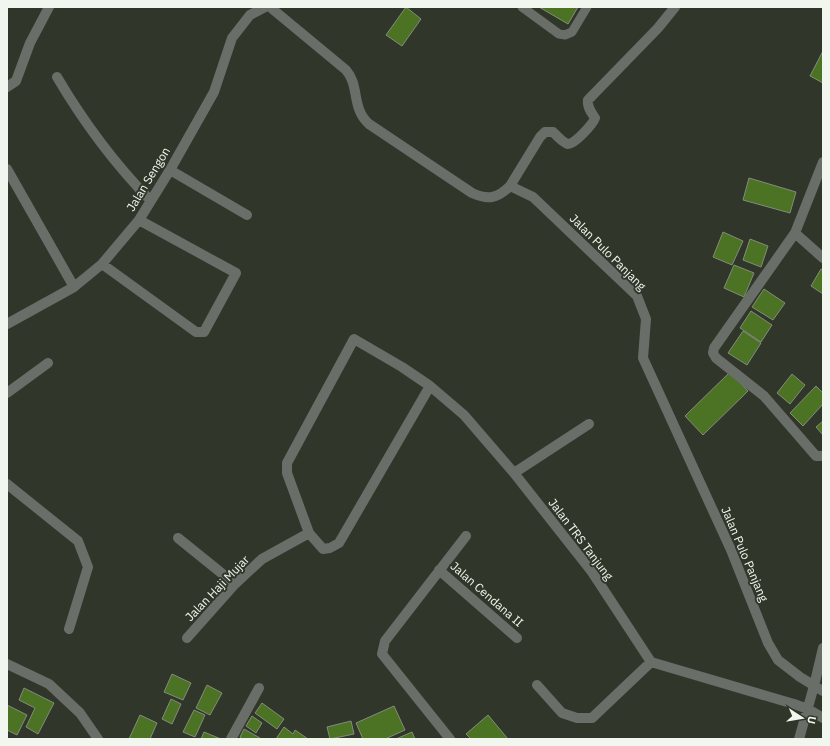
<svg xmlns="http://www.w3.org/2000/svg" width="830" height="746" viewBox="0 0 830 746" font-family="'IBM Plex Sans',sans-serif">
<rect width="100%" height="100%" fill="#30372a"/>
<!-- building -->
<path fill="#4c7223" stroke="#838c7d" d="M406 7 421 19 402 46 386 35Z
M539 7H578L568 24Z
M823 51V83L810 76Z
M749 178 796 192 790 213 743 200Z
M723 232 743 241 732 265 713 257Z
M750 239 768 246 761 267 743 260Z
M734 265 754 273 744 297 724 288Z
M821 269 823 270V294L811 286Z
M764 289 785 303 773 320 752 307Z
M751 311 772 325 761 342 740 328Z
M743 331 761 343 747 365 728 353Z
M730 372 748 391 703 435 685 416Z
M792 374 805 385 790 404 777 393Z
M816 386 823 393V404L803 426 790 413Z
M823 421V435L816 427Z
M172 674 191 683 183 700 164 692Z
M207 685 222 693 210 715 196 708Z
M24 688 54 703 38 734 26 727 35 708 19 700Z
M171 699 181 704 172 724 162 719Z
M262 703 284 719 277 729 255 713Z
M7 705 27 715 17 735 7 730Z
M394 706 405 730 385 739H363L356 723Z
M194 710 205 715 195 737 183 732Z
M140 715 157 723 150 739H129Z
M488 715 508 739H471L466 734Z
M252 716 262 723 256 733 246 726Z
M351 721 354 734 330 739 327 727Z
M284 727 293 734 295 730 308 739H276Z
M244 729 260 738V739H243L240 737Z
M204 732 221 739H201Z
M412 732 415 739H396Z"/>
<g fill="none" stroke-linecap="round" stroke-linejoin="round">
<!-- service -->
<path stroke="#6a6e68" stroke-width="9" d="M522 7 559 34 565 35 572 32 587 7"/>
<!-- minor -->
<path stroke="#6a6e68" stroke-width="10" d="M270 7 346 70C360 86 351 108 369 124L472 193C488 200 497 199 510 186L533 197 637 296 646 319 643 358 731 550 768 643 778 660 800 677 823 691
M57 77C83 121 114 163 150 200
M7 87 16 81 30 43 49 7
M823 162 795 233 714 348 713 353 716 358 764 396 816 456H823
M7 169 74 287
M170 170 247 215
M510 186 540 137 545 132H553C557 136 563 143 568 144 574 145 593 124 595 118 591 112 587 107 588 100L658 28 675 7
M795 233 823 258
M102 264 196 332H204L236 273 139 220
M7 324 74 287 102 264 139 220 170 170 214 92 232 38 250 15 265 7
M430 386 339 543 330 548 323 549 309 533 287 473V463L354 339 402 367 430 386 464 415 514 473 592 572 651 662 794 704 808 709 823 718
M7 393 48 363
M514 473 589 424
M7 484 78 541 88 567 69 629
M178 538 235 584
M439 570 517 638
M187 638 235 584 262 559 309 533
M7 664 49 684 80 713 98 739
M537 685 562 713 577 718H592L651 662
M231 739 259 688
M450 739 382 654 385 641 466 536
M799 739 814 686 823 648"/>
</g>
<g text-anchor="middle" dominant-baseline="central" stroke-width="4" stroke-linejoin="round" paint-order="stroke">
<!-- street labels -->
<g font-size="12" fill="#f1f6ee" stroke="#30372a">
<text transform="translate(148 179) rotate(-59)">Jalan Sengon</text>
<text transform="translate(608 252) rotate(45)">Jalan Pulo Panjang</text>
<text transform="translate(581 539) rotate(53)">Jalan TRS Tanjung</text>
<text transform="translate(745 554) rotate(67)">Jalan Pulo Panjang</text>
<text transform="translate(217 588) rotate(-46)">Jalan Haji Mujar</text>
<text transform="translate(487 594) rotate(41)">Jalan Cendana II</text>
</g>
</g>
<!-- border -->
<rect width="830" height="746" fill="none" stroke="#f1f6ee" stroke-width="16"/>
<!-- north arrow -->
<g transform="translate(802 718) rotate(102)" stroke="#30372a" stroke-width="3" paint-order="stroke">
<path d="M0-3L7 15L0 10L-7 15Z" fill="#f1f6ee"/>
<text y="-6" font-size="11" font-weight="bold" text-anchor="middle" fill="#f1f6ee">U</text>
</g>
</svg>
